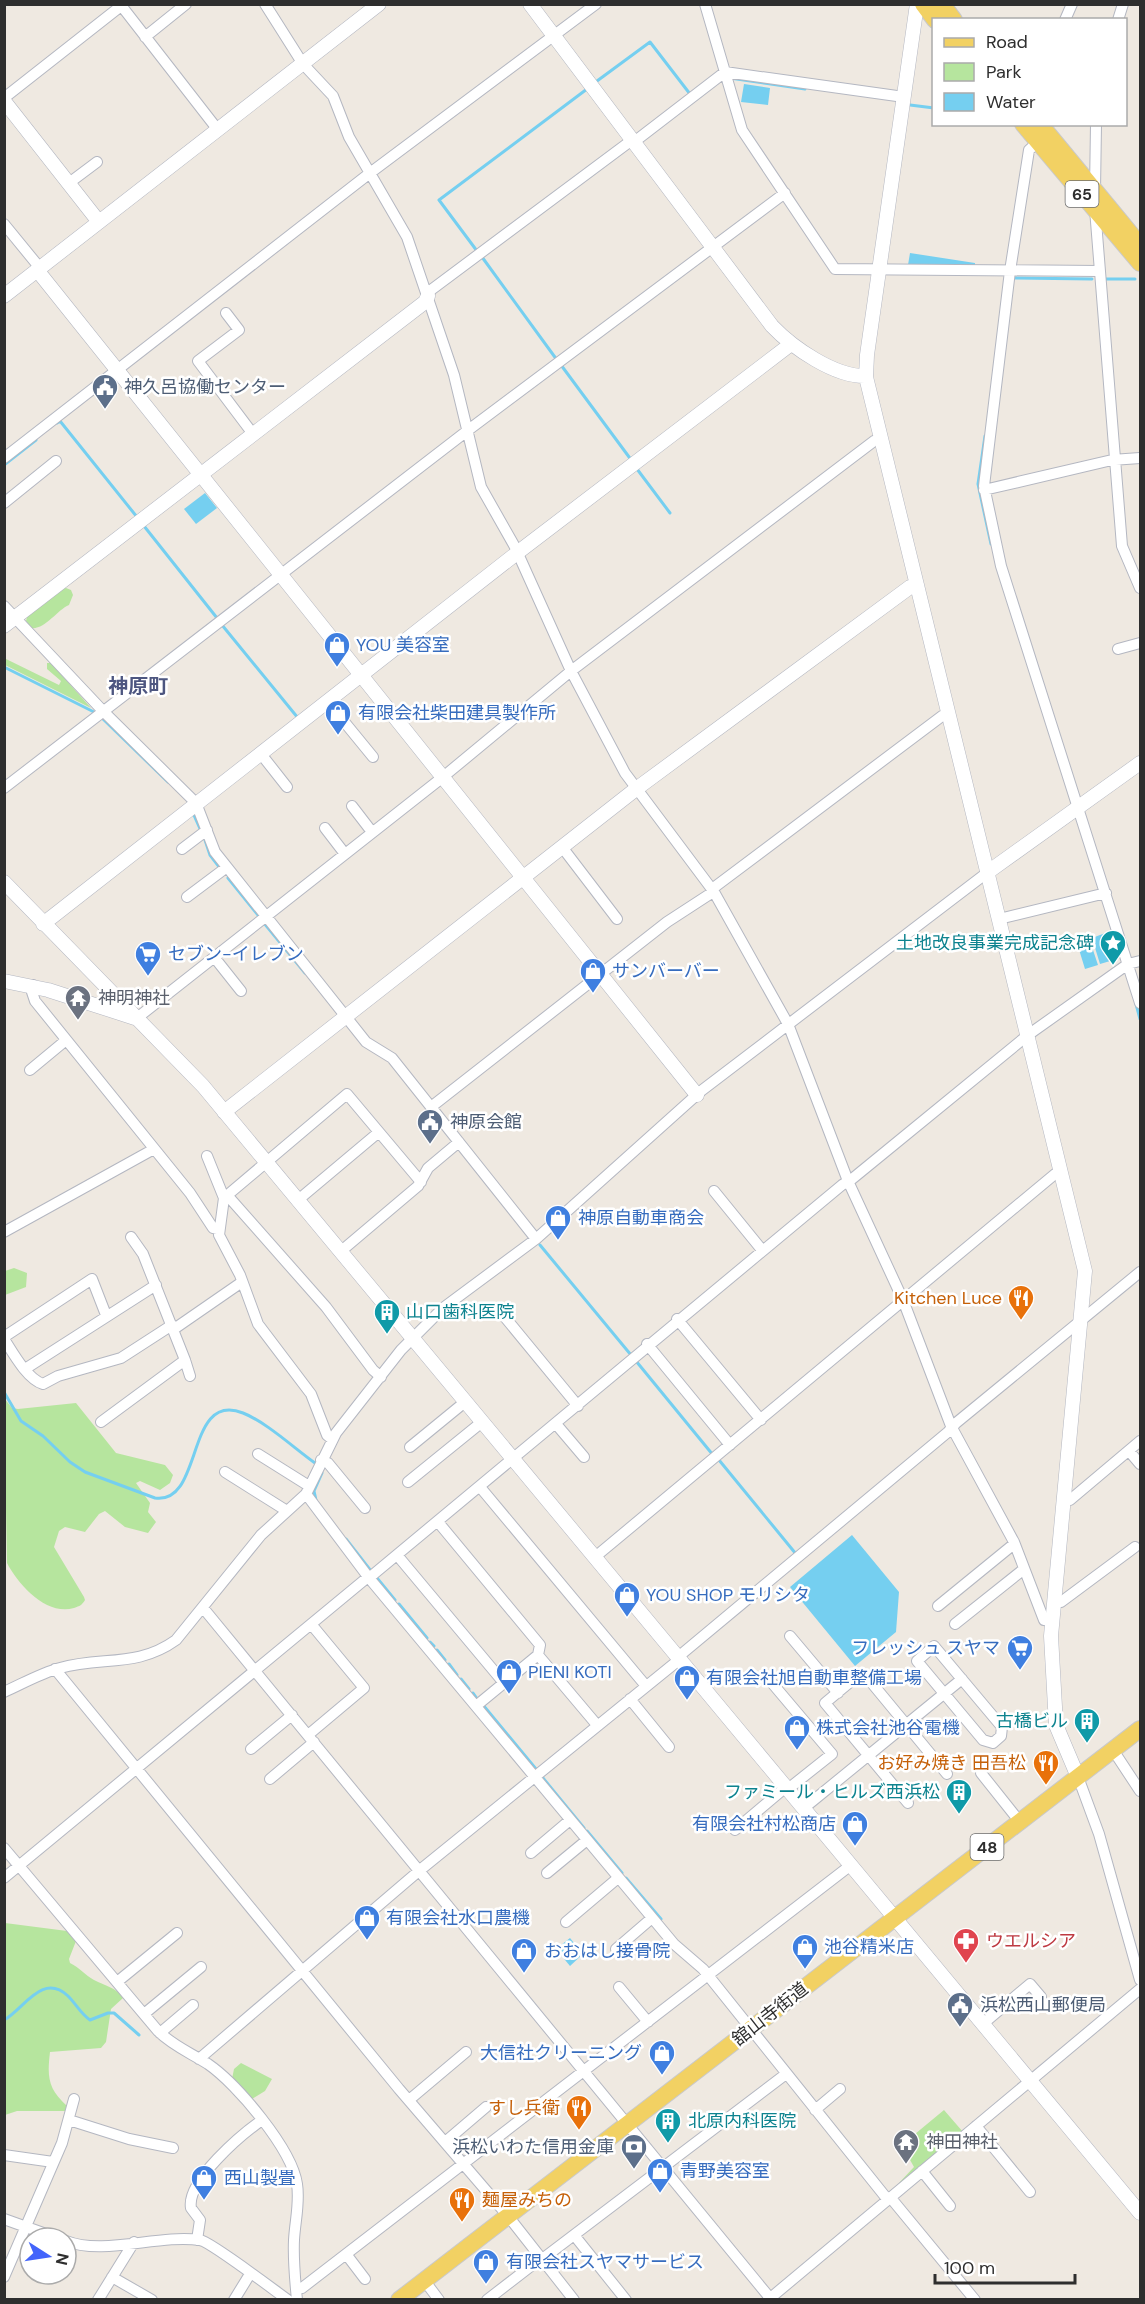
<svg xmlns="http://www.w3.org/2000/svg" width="1145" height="2304" viewBox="0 0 1145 2304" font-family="'DM Sans','Noto Sans JP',sans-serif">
<rect width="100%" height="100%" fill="#efe9e1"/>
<!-- green -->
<path fill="#b6e59e" d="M66 588 71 590 73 595 69 605C57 610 45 630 31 628L26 621 27 617 60 589Z
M4 658 59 685 61 681 47 669V663H51L91 708 5 665Z
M14 1268 27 1273 26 1287 5 1295V1271Z
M4 1398 12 1408 18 1409 76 1403 116 1453 165 1465 173 1475 170 1483 160 1490 140 1481 136 1483 150 1503 148 1512 156 1522 148 1533 125 1527 105 1511 99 1514 85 1532 65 1527 59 1531 54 1547 84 1597 85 1600C82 1605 80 1606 74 1608 47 1616 19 1586 7 1563Z
M5 1923 67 1931 76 1941 69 1959 70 1963C80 1968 85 1975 94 1980 105 1986 116 1987 123 1998L111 2009 106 2042 101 2048 50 2052C47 2077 48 2089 67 2106L65 2111H17L5 2115Z
M241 2063 272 2079 265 2091 252 2099 232 2079 234 2069Z
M944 2110 963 2132 898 2184 914 2167 905 2151 915 2134Z"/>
<!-- water -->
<path fill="#75cff0" d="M744 84 770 88 768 105 741 102Z
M910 253 975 263V266L908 265Z
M205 493 217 508 196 524 184 509Z
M1108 932 1117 959 1100 964 1092 938Z
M1089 938 1098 965 1085 969 1077 943Z
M852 1535 899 1592 896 1632 855 1666 790 1587Z
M570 1938 583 1954 570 1966 556 1949Z"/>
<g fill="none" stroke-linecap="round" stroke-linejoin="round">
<!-- stream -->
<path stroke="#75cff0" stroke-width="3" d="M730 78 805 89
M597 81 650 42 690 94 692 93
M910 105 934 108
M477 251 439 200 587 89
M482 257 557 360
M1014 278 1092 279
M1104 279H1135
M561 365 632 461
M57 423 60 421 137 517
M985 436 978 484 991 544
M4 465 36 440
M637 469 670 513
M144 526 217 618
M222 625 298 718
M4 667 94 712
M103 719 168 782
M193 813 201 831
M205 840 210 855 220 868
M228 878 258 915
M264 923 305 973
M1136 1004 1140 1019
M540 1245 631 1355
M636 1361 713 1455
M4 1392 21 1421 43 1436 70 1462 85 1472 155 1498C204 1505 185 1390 243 1413 266 1422 294 1448 315 1463
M719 1460 796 1554
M316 1500 314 1491 322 1473
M346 1539 371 1571
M377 1578 395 1600
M399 1604 427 1638
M430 1642 434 1646
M437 1650 445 1660
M449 1664 457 1675
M461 1679 469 1689
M473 1693 478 1700
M483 1705 536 1769
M543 1778 584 1828
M587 1831 622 1873
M626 1878 661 1919
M4 2020C24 2009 42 1972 68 1996 76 2004 81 2014 90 2020L108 2013H114L139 2035"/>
<!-- street casing -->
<g stroke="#b4b7c1" stroke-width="12">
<path id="street" d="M120 4 218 130
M265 4 303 64 333 96 349 137 407 237 454 375 481 487 515 547 571 671 625 773 714 892 788 1024 848 1181 903 1300 951 1426 1014 1542 1044 1620 1052 1621
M705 4 742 130 835 269 1099 271
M1065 20 1072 4
M1118 20 1123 4
M145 37 186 4
M4 98 121 6
M634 142 725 72 904 97
M1038 142 1029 150 1010 271 984 486 1001 566 1140 1003
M69 183 97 162
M1095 190 1096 124
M1095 209 1122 546 1140 588
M4 224 40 268
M428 296 431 290 632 140
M226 313 239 330 198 361 253 434
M4 458 370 173 596 4
M984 490 1112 460 1140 458
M4 503 56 461
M4 606 103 711 196 803 215 852 366 1042 392 1058 536 1239
M1118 649 1140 643
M328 702 373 757
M261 754 287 787
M4 788 467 431 785 193
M352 806 372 832
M325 828 345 854
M562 847 617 919
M182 849 207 830
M187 897 227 867
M999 919 1106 893
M214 957 241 991
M33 985 32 992 35 1001 190 1193 213 1228 219 1229
M137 1018 443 777 571 671 874 441 881 440
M30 1070 65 1041
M431 1107 667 922 710 894 716 886 942 716 949 715
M207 1156 224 1198
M714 1191 762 1250
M227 1195 326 1307 373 1370 381 1377
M298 1200 379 1132
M4 1232 154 1149
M340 1252 418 1186 428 1168 459 1142
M499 1310 578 1406
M677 1319 761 1420
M174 1329 242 1282
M4 1337 92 1279 106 1315
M4 1339C13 1353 27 1379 43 1384L58 1376 121 1358 172 1325
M647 1344 730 1445
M185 1360 190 1376
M25 1369 156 1285
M101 1422 185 1360 143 1254 131 1237
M556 1424 584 1457
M332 1439 327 1435 311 1394 258 1324 240 1275 219 1235 224 1198 347 1094 421 1182
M410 1447 465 1402
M1129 1451 1140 1464
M258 1454 309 1486
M321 1460 328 1463 365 1508
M225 1472 287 1511
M408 1482 482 1422
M480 1487 646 1686
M306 1494 369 1578 674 1944 703 1969 888 2200
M1064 1499 1070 1500 1140 1441
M438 1522 540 1645 538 1655 476 1706
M397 1555 504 1683
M595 1557 1055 1174 1062 1172
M369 1578 842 1185 852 1179 1028 1035 1128 964 1140 961
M1054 1602H1061L1135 1547
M938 1606 1014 1544
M204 1609 770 2298
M955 1624 1024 1569
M790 1636 838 1693
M934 1646 1002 1727 1001 1736 993 1743 983 1740 917 1661Z
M538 1655 597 1725
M678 1657 948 1432 956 1423 1140 1272
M55 1669 399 2089 508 2216 574 2300
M866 1676 947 1774
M772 1683 832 1754 788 1789
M849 1683 825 1703 908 1803
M4 1692C22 1684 41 1673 60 1668 102 1656 137 1668 176 1640L261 1535 306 1494 336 1433 401 1350 443 1308 536 1239 701 1091 988 872
M630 1699 669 1747
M308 1735 364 1688 311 1624
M251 1749 292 1715
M1113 1750 1140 1791
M981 1773 1020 1822
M1078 1777 1099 1834 1140 1980
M270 1779 314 1742
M804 1808 962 1679
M735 1830 786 1787
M4 1848 158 2031C173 2046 191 2053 208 2064 237 2084 292 2149 297 2184 300 2203 295 2221 294 2240 293 2260 295 2280 297 2300
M531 1853 570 1820
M547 1873 587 1840
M4 1878 368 1577
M566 1922 618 1878
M616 1949 652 1918
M117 1982 177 1933
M619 1987 648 2022
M144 2014 201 1967
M984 2023 1030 1984 1041 1997
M160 2033 193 2005
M199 2059 420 1870 680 1659
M409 2100 466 2052
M815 2110 840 2089
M69 2120 129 2139 173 2148
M976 2126 1030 2192
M445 2142 486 2107
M4 2155 53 2162
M922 2171 950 2206
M890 2197 975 2300
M4 2219 57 2238
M574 2235 626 2300
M197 2240 200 2220 191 2208C186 2181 242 2134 262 2120
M66 2241C104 2256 158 2234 200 2240 211 2242 274 2290 288 2300
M346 2254 365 2279
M541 2260 786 2074
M4 2277 62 2143 74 2099
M112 2277 152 2300
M424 2280 439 2300
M296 2289 302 2288 851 1865
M98 2300 134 2242
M234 2300 250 2274
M487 2300 540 2259
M768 2300 1140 1989"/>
</g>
<!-- secondary casing -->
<g stroke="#b4b7c1" stroke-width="15">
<path id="secondary" d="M530 4 772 326C793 348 835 377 866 376
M917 4 867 355 866 377 1085 1271 1051 1636 1056 1725 1078 1777
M4 101 99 222
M37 270 697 1095
M4 296 379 4
M4 626 425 302 428 296
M988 872 1140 763
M4 882 203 1086 1140 2213
M43 924 517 553 791 344
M4 981 48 990 135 1018
M224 1112 636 789 910 587 917 585"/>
</g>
<!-- primary casing -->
<g stroke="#c9c9c9" stroke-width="18">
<path id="primary" d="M923 4 935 20
M942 4 954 20
M1023 124 1140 263
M1040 124 1140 245
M399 2300 1140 1729"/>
</g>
<!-- street -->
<use href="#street" stroke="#fff" stroke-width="10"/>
<!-- secondary -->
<use href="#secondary" stroke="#fff" stroke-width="14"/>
<!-- primary -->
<use href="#primary" stroke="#f2d163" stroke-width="16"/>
</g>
<!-- icons -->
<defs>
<g id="civic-pin" transform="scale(1.35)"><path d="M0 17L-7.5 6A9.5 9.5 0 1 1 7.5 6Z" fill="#5c6f8a" stroke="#fff"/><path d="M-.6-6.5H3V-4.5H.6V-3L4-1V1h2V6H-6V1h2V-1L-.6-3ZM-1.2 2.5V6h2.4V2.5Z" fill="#fff"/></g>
<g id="shop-pin" transform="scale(1.35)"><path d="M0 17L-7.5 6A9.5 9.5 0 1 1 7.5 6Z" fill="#3f7fe0" stroke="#fff"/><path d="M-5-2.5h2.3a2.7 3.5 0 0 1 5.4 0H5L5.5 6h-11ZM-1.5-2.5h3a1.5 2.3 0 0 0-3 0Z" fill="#fff"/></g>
<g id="sight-pin" transform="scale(1.35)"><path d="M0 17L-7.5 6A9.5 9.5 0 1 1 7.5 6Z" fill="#0f9aa8" stroke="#fff"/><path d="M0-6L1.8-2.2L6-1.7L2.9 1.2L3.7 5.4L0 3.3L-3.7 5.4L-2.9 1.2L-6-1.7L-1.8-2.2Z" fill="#fff"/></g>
<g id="supermarket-pin" transform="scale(1.35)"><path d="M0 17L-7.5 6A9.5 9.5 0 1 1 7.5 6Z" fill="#3f7fe0" stroke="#fff"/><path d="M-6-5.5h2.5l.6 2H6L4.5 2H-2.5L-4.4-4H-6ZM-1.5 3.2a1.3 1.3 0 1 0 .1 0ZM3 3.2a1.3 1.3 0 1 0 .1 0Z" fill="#fff"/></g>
<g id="temple-pin" transform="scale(1.35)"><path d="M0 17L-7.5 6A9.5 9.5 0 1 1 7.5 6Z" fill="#6b7280" stroke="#fff"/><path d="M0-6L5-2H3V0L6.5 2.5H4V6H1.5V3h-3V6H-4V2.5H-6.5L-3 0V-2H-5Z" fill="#fff"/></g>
<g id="restaurant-pin" transform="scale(1.35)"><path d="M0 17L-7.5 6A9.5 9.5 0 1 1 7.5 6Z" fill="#e8710a" stroke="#fff"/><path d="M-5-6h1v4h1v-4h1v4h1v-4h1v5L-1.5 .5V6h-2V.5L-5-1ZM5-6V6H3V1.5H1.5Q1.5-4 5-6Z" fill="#fff"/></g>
<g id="building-pin" transform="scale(1.35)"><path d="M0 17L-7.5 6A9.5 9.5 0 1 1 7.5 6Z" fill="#0f9aa8" stroke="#fff"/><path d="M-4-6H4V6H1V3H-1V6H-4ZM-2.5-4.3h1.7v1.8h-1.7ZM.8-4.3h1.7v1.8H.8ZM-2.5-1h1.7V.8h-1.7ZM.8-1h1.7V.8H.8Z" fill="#fff"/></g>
<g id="pharmacy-pin" transform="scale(1.35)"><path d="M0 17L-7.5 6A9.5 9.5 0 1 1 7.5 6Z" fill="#e0444e" stroke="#fff"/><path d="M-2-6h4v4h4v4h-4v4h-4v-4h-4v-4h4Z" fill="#fff"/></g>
<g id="bank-pin" transform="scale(1.35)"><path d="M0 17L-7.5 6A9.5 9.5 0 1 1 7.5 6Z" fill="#5c6f8a" stroke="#fff"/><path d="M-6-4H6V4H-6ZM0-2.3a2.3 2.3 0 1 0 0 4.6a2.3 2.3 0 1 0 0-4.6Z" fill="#fff"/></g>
</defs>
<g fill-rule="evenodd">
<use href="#civic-pin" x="105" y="387"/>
<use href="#shop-pin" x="337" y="645"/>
<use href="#shop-pin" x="338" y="713"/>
<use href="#sight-pin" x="1113" y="943"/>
<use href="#supermarket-pin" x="148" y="954"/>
<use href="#shop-pin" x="593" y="971"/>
<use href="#temple-pin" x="78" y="998"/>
<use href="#civic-pin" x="430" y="1122"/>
<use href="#shop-pin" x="558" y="1218"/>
<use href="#restaurant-pin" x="1021" y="1298"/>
<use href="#building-pin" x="387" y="1312"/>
<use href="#shop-pin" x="627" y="1595"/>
<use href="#supermarket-pin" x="1020" y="1648"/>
<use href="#shop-pin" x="509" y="1672"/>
<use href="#shop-pin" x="687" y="1678"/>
<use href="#building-pin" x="1087" y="1721"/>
<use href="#shop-pin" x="797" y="1728"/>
<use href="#restaurant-pin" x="1046" y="1763"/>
<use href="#building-pin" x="959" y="1792"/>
<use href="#shop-pin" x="855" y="1824"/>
<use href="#shop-pin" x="367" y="1918"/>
<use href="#pharmacy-pin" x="966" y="1941"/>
<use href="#shop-pin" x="805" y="1947"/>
<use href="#shop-pin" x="524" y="1951"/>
<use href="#civic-pin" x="960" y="2005"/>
<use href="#shop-pin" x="662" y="2053"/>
<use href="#restaurant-pin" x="579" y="2108"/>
<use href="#building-pin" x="668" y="2121"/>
<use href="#temple-pin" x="906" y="2142"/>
<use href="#bank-pin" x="634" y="2147"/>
<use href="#shop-pin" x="660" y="2171"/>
<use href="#shop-pin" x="204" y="2178"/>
<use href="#restaurant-pin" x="462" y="2200"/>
<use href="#shop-pin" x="486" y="2262"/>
</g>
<g text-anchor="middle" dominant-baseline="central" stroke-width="5" stroke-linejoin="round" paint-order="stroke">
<!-- shield labels -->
<g fill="#fff" stroke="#6d6d6d" stroke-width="1.5">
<rect x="1065.5" y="181" width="33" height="26" rx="4.5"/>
<rect x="970.5" y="1834" width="33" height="26" rx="4.5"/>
</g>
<g font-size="16" font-weight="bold" fill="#2e2e2e">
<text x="1082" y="194">65</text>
<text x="987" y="1847">48</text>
</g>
<!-- service labels -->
<g font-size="18" fill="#4e5e75" stroke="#fff" text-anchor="start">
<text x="124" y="387">神久呂協働センター</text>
<text x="450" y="1122">神原会館</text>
<text x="980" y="2005">浜松西山郵便局</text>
<text x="614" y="2147" text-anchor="end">浜松いわた信用金庫</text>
</g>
<!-- shop labels -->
<g font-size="18" fill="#366cbe" stroke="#fff" text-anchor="start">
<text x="356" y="645">YOU 美容室</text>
<text x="358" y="713">有限会社柴田建具製作所</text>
<text x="168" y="954">セブン-イレブン</text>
<text x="612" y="971">サンバーバー</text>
<text x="578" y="1218">神原自動車商会</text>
<text x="646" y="1595">YOU SHOP モリシタ</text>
<text x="1000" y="1648" text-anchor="end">フレッシュ スヤマ</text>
<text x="528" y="1672">PIENI KOTI</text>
<text x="706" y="1678">有限会社旭自動車整備工場</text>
<text x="816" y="1728">株式会社池谷電機</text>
<text x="836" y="1824" text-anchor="end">有限会社村松商店</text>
<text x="386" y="1918">有限会社水口農機</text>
<text x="824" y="1947">池谷精米店</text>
<text x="544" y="1951">おおはし接骨院</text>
<text x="642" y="2053" text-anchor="end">大信社クリーニング</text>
<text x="680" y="2171">青野美容室</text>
<text x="224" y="2178">西山製畳</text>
<text x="506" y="2262">有限会社スヤマサービス</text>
</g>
<!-- culture labels -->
<g font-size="18" fill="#0d838f" stroke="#fff" text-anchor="end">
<text x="1094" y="943">土地改良事業完成記念碑</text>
<text x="406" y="1312" text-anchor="start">山口歯科医院</text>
<text x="1068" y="1721">古橋ビル</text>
<text x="940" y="1792">ファミール・ヒルズ西浜松</text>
<text x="688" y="2121" text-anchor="start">北原内科医院</text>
</g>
<!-- worship labels -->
<g font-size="18" fill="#5b616d" stroke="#fff" text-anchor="start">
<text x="98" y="998">神明神社</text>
<text x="926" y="2142">神田神社</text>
</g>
<!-- food labels -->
<g font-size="18" fill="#c56008" stroke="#fff" text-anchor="end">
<text x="1002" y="1298">Kitchen Luce</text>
<text x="1026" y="1763">お好み焼き 田吾松</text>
<text x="560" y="2108">すし兵衛</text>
<text x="482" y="2200" text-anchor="start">麺屋みちの</text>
</g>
<!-- health labels -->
<g font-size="18" fill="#be3a42" stroke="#fff" text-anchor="start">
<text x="986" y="1941">ウエルシア</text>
</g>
<!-- street labels -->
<g font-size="18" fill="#2e2e2e" stroke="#fff">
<text transform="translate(770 2014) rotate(-38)">舘山寺街道</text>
</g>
<!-- neighbourhood labels -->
<g font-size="20" font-weight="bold" fill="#4d5680" stroke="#fff">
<text x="138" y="686">神原町</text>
</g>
</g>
<!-- border -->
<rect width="1145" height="2304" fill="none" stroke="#2e2e2e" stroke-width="12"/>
<!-- legend -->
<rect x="932" y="18" width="195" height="108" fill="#ffffff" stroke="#ababab" stroke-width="1.5"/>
<rect x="944" y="38" width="30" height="9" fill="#f2d163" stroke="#ababab" stroke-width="1.5"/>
<text x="986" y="48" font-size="18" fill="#2e2e2e">Road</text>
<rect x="944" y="63" width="30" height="18" fill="#b6e59e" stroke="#ababab" stroke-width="1.5"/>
<text x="986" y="78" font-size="18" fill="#2e2e2e">Park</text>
<rect x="944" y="93" width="30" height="18" fill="#75cff0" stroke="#ababab" stroke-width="1.5"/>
<text x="986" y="108" font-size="18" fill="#2e2e2e">Water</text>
<!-- north arrow -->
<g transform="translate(48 2256) rotate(102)"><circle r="28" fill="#ffffff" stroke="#ababab" stroke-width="1.5"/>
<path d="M0-4.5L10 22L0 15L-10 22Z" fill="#4264fb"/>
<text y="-9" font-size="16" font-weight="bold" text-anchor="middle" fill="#2e2e2e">N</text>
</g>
<!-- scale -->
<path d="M935 2274v9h140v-9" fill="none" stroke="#2e2e2e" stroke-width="3"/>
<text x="944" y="2274" font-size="18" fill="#2e2e2e" stroke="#ffffff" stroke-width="4.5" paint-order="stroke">100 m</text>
</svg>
